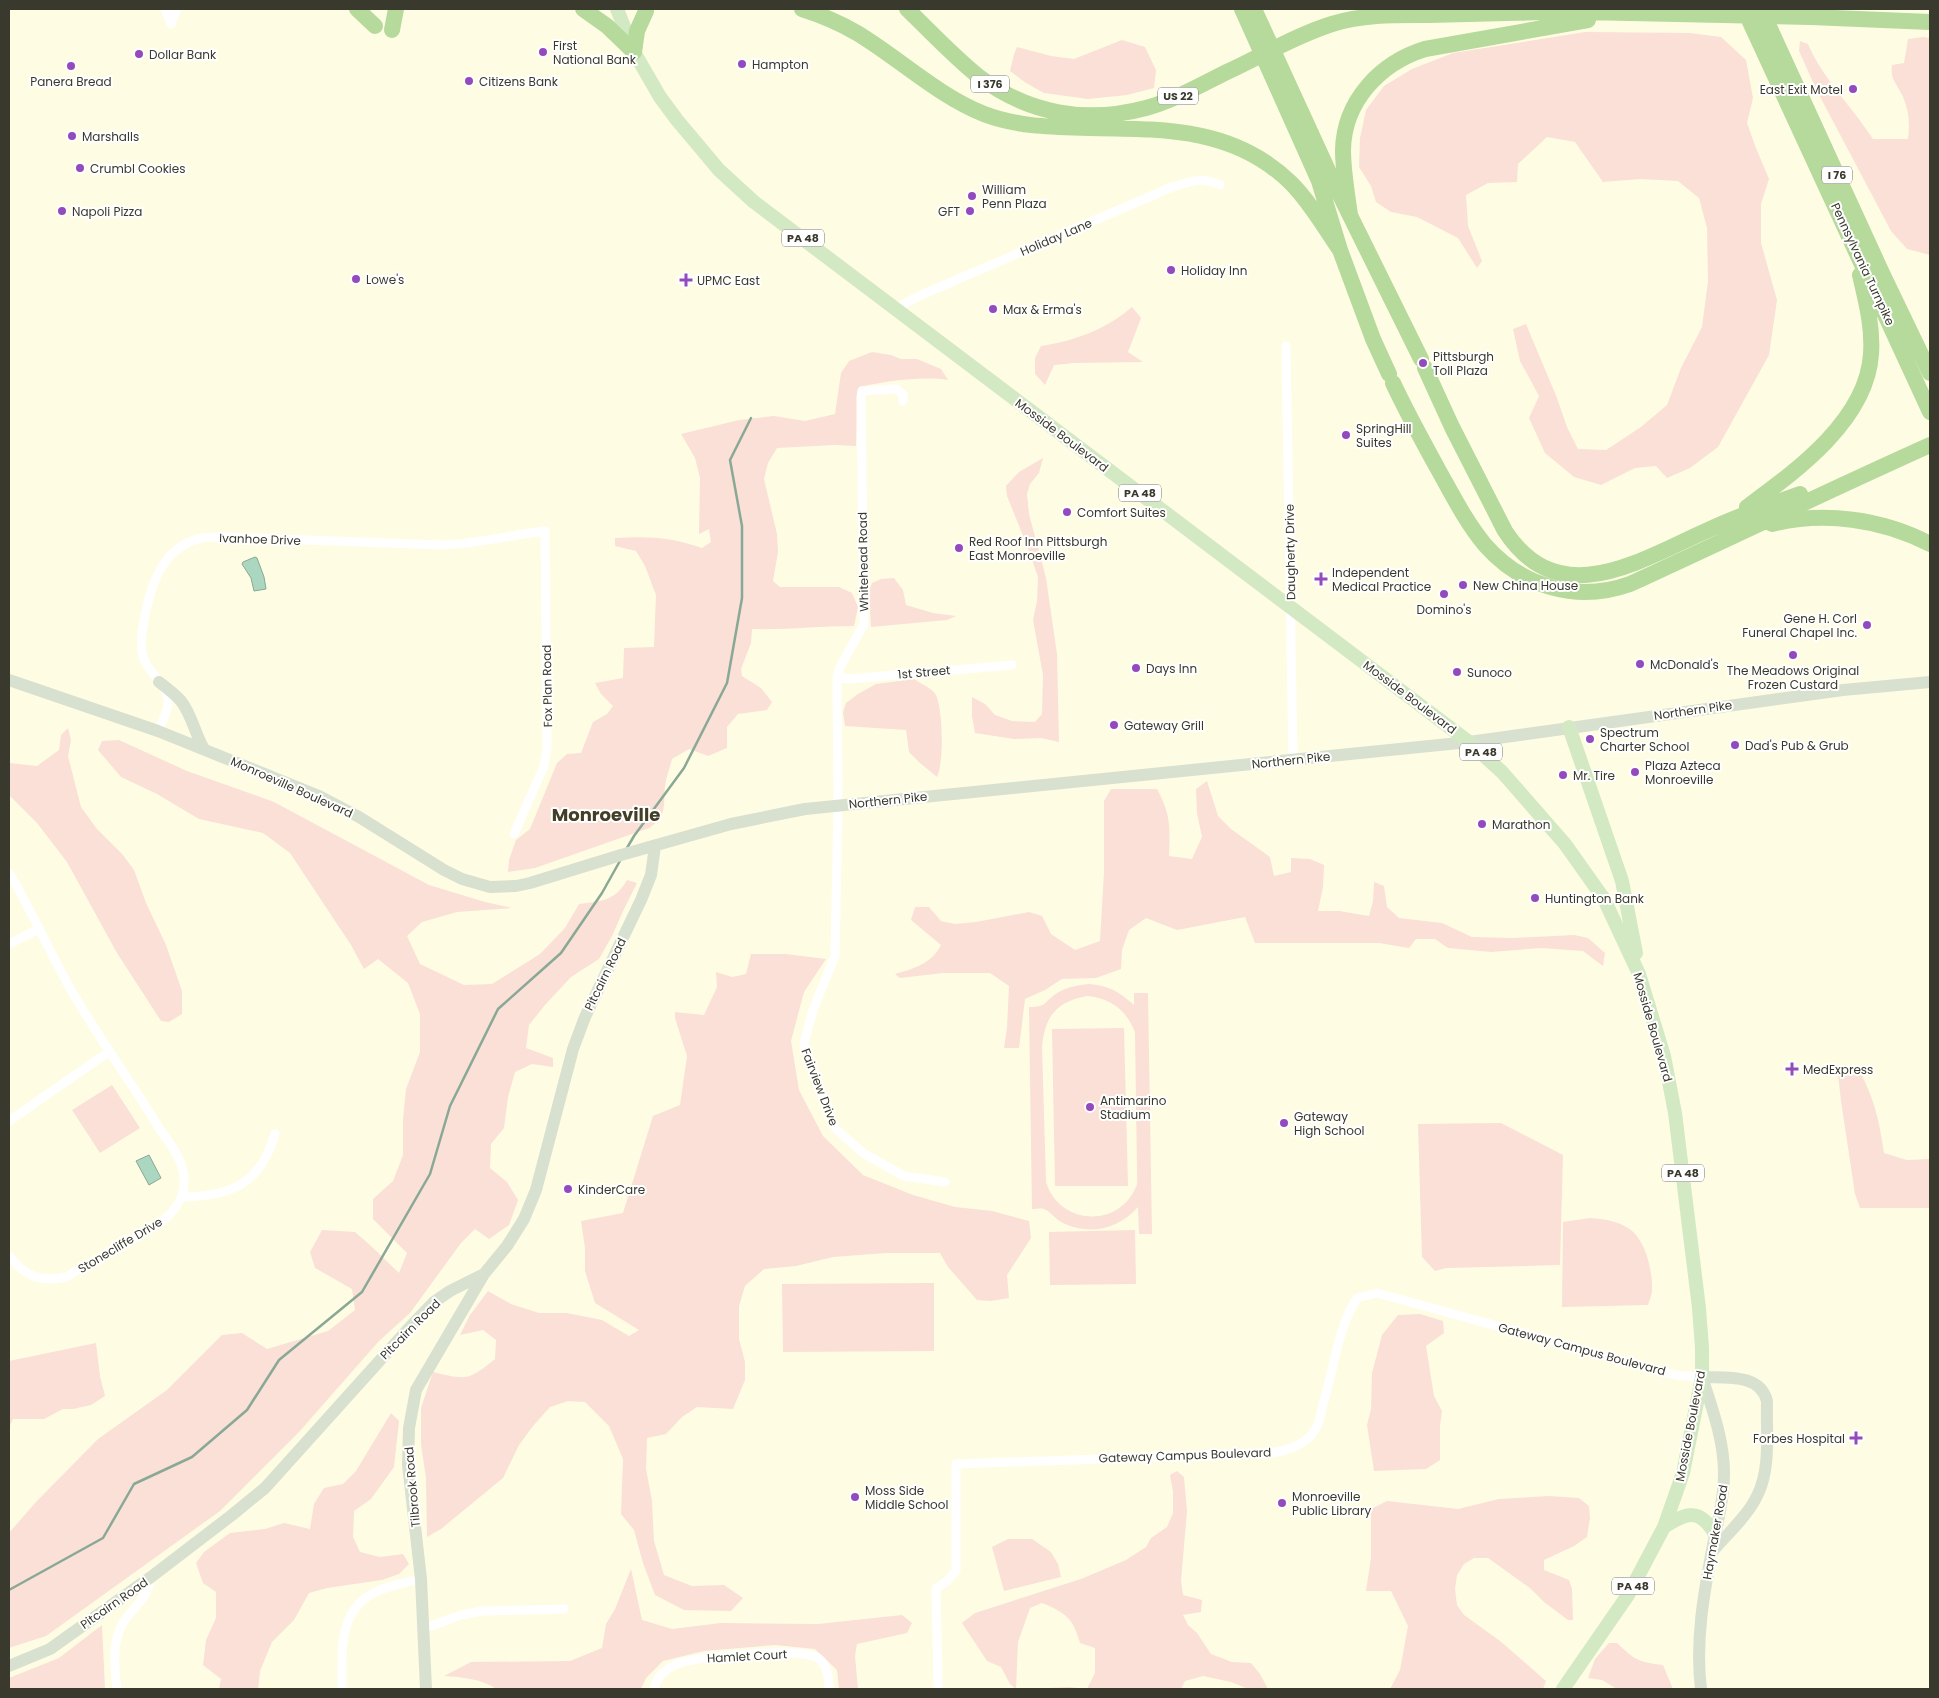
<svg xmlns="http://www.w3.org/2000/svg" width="1939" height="1698" viewBox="0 0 1939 1698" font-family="Poppins,sans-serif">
<rect width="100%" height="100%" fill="#fffce4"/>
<!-- green -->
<path fill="#fae0d6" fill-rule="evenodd" d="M1585 32 1690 33 1721 37 1746 60 1753 98 1747 123 1756 148 1769 179 1761 204V243L1777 300 1769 355 1718 447 1690 468 1667 478 1656 466 1635 468 1601 485 1574 477 1545 453 1529 418 1539 396 1520 361 1513 329 1526 324 1557 398 1567 427 1578 449 1606 450 1641 427 1667 405 1681 368 1702 327 1708 281 1707 228 1699 198 1678 181 1640 179 1603 182 1575 142 1547 137 1518 164 1517 182 1488 183 1466 195 1468 226 1482 261 1477 268 1458 238 1417 217 1391 212 1376 202 1371 186 1359 167 1360 138 1366 110 1384 86 1412 69 1453 53Z
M1923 37 1930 38V255L1907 249 1891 231 1817 91 1799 51 1800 41 1808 44C1822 78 1853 108 1873 139H1908C1910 125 1909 110 1903 97 1897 83 1890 80 1892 65L1904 63 1908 39Z
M1122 40 1145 47 1156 70 1154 88 1127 95 1088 99 1044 93 1026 83 1010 71 1014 54 1017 47 1051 56 1074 59Z
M1132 307 1141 318 1128 352 1143 362 1074 363 1054 365 1045 385 1035 374V358L1041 346C1074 341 1107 329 1132 307Z
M872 352 891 355 901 359H917L941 369 948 380C919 376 888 381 859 387L857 394 856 446 834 445 777 448 768 463 764 479 777 534 778 552 773 581 780 587H839L852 593 858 607 854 626C819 626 786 630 752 629L751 643 741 669 742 676 761 688 772 702 767 710 738 714 727 727V748L708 756 689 749 672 759C670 768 666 777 665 786 663 805 668 816 649 828L535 868 508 872 509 860 516 840 530 829 557 763 567 754 581 753 593 722 607 714 613 706 601 694 595 683 623 678 624 648 654 647 656 595 645 566 636 551 615 546V538C648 536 671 537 702 548L711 542 709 529 699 534 700 478 695 458 681 434 739 420 774 416 805 421 835 414 841 373 849 361Z
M1043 458 1039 473 1030 484 1027 494 1029 514 1046 578 1057 654 1059 742 1041 738 1014 739 975 733 972 716V697L985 704 995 715 1012 721 1035 722 1042 714 1043 675 1033 620 1037 601 1038 577 1028 548 1007 496 1006 486 1019 472Z
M894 578 903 590 906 605 933 613 956 616 947 620 871 627 869 590 872 583 881 579Z
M914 679C921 684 932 688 936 695 943 710 944 763 937 777L920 763 909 752 906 730 845 726 843 712 846 703 858 694 876 684Z
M68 728 71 740 68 756 81 807 97 829 123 855 134 870 146 903 166 945 182 991V1014L169 1022 161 1021 117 953 67 862 37 823 9 795V763L37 766 59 750 61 735Z
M119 740 187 771 274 802 429 885 485 902 512 908 457 912 422 922 407 936 420 964 464 985 492 984 540 954 565 928 579 904C602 901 615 901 627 880L637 883 623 911 612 936 599 959 571 977 545 1005 529 1025 526 1048 553 1058V1067L532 1064 515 1072 508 1097 504 1128 491 1144 490 1168 507 1182 518 1200 509 1225 489 1239 475 1229 461 1243 410 1313 379 1341 299 1432 220 1511 46 1636 9 1648V1533L35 1503 98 1439 167 1390 222 1335 242 1333 267 1349 328 1331 355 1310 352 1289 315 1268 310 1252 322 1230 355 1232 371 1246 399 1273 407 1253 373 1219V1199L393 1181 403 1155V1120L406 1089 420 1052V1014L408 983 378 959 364 969 351 945 290 853 263 833 199 819 157 794 121 777 98 750 102 741Z
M1207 781 1218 816 1231 829 1270 857 1274 876 1291 872V858L1310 859 1324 865 1323 887 1318 911H1339L1369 916 1373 901 1374 882 1384 886 1387 907 1399 918 1442 923 1472 937 1513 938 1574 935 1588 938 1605 953 1603 966 1583 951 1541 948 1491 952 1448 948 1435 939H1416L1409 948 1379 943H1255L1245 917 1177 930 1146 918 1129 930 1122 950 1121 969 1096 978 1062 979 1045 990 1025 999 1019 1048H1004L1007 1028 1009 986 990 973H943L900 978 895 974C914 969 932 963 941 945L911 920 915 907H929L941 921 955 924 976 922 1029 912 1042 916 1051 934 1075 950 1100 941 1104 872V801L1111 789H1157C1171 814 1170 828 1169 856L1192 859 1202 837 1197 813 1196 789Z
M751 954H786L826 959 804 992 791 1041 799 1090 823 1136 863 1175 913 1195 955 1207 992 1211 1029 1221 1031 1238 1007 1275 1009 1298 991 1301 977 1300 948 1267 940 1253H886L833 1257 796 1266 764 1269 745 1286 739 1306V1339L745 1362V1380L733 1409 697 1407 682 1417 666 1434 647 1438 646 1469 652 1501 654 1541 664 1575 692 1586 724 1585 743 1598 731 1611 684 1610 655 1595 643 1563 634 1530 621 1514 623 1459 609 1426 585 1402 568 1401 550 1407 533 1426 519 1445 503 1478 441 1529 427 1537 426 1478 421 1444V1408L433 1372C466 1380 468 1381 495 1359L496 1340 483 1330 460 1335 470 1315 488 1291 511 1304 539 1313H567L602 1320 629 1336 639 1330 595 1303 585 1271V1248L581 1221 623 1213 653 1116 680 1105 687 1056 675 1018V1012L704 1015 717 987 716 972 732 977 746 974Z
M1089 984C1108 985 1120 992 1134 1005V993H1148L1152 1234H1139L1138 1207C1118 1229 1091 1236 1063 1223 1056 1220 1050 1211 1044 1209 1041 1208 1035 1209 1032 1209L1029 1007C1048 1007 1043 1002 1057 993 1067 987 1078 985 1089 984ZM1087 996C1111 998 1126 1010 1135 1032L1137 1172C1137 1177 1138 1183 1136 1187 1118 1229 1059 1225 1046 1182L1042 1047C1045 1016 1056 1002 1087 996Z
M1124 1028 1128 1186H1055L1052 1029Z
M1859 1070C1875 1100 1879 1120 1884 1153L1907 1160 1930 1159V1208H1860L1855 1194 1841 1101 1838 1074Z
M112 1085 140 1128 100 1153 72 1110Z
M1501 1123 1563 1155 1560 1265 1446 1268 1435 1271 1422 1257 1418 1124Z
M1590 1218C1604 1219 1619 1221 1631 1230 1646 1242 1653 1272 1652 1291 1652 1295 1649 1301 1648 1305L1562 1307 1563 1222Z
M1135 1230 1136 1284 1050 1285 1049 1232Z
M934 1283V1351L783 1352 782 1284Z
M1420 1314 1443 1321 1444 1333 1426 1346 1434 1396 1442 1411 1440 1426V1460L1426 1469 1374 1471 1367 1425 1371 1409 1372 1373 1382 1335 1398 1315Z
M96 1343 100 1376 105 1396 91 1405 73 1409H63L44 1419H13L9 1428V1361Z
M391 1413 399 1421 394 1467 371 1499 354 1511 353 1537 360 1552 380 1557 403 1554 409 1564 399 1574 382 1580 327 1588 309 1593 294 1620 272 1642 260 1671 258 1689H219L221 1679 203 1665 206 1640 216 1618V1592L203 1583 196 1563 204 1552 230 1533 265 1529 284 1523 310 1529 314 1504 324 1488 343 1484 356 1471Z
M1177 1471 1184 1477 1187 1511 1181 1581 1183 1595 1202 1600 1201 1612 1183 1615 1188 1625 1197 1633 1211 1654 1232 1662 1251 1663 1260 1674 1268 1689H1248L1231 1682 1203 1676 1185 1681 1181 1689H1047L1048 1688 1069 1687 1087 1689 1095 1673V1648L1080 1643C1073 1618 1066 1613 1042 1603L1030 1608 1018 1642 1016 1689 1010 1684 1001 1667 987 1661 962 1623 975 1613 1081 1579 1126 1560 1146 1547 1151 1538 1167 1527 1173 1513V1492L1170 1475Z
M1549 1496 1579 1498 1589 1506 1590 1518 1587 1537 1574 1546 1544 1560V1570L1569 1580 1572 1589 1573 1620H1568L1544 1602 1530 1588 1488 1558H1474L1464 1564 1457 1575 1455 1589 1457 1605 1464 1615 1500 1641 1546 1681 1543 1689H1390L1400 1670 1408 1626 1391 1591H1366L1371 1558V1509L1387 1501 1458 1509 1499 1499Z
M1008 1539H1032L1051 1552 1058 1564 1061 1577 1004 1591 992 1547Z
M631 1569 642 1620 672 1629 721 1623 818 1624 902 1615 912 1623 907 1633 857 1644 855 1656 858 1689H839L837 1670 815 1649 775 1645 704 1651 663 1661 646 1678 641 1689H496C483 1679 461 1677 444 1676L471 1662 570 1661 602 1648 606 1624 615 1609Z
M102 1625 105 1689H9V1678L59 1658Z
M1609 1643H1617C1635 1660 1638 1662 1663 1665L1673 1689H1617L1602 1680 1588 1678 1595 1659Z"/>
<!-- water -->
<path fill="#abd7c1" stroke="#89a895" d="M255 557 257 558 264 577 266 589 254 591 251 578 242 564 243 562Z
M149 1155 161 1178 149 1185 136 1161Z"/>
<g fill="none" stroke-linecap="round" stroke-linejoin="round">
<!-- stream -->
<path stroke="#89a895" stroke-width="2.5" d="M627 848 634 836 684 768 727 683 742 598V526L730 460 751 418
M9 1590 103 1538 134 1484 192 1457 247 1410 279 1360 362 1292 430 1174 450 1106 498 1009 561 953 602 893 621 859"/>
<!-- street -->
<path stroke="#fff" stroke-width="9" d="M165 9 171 24
M171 24 177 9
M896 308 919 296 1172 187C1191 181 1201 177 1220 185
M1286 346 1293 759
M903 401V395L897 389 862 391 861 397 864 624 840 667 837 677 838 805 835 956 813 1010 804 1043 818 1086 836 1129 863 1153 904 1176 945 1182
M837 677 850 679 1012 665
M158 731C162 722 168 712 168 702 169 683 144 671 142 652 140 636 144 621 147 606 154 576 167 546 201 538 208 537 216 537 224 537L441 545C476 544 510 535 545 531L547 748 544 766 514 834
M9 873C34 914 52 959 77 1000 103 1044 133 1085 159 1128 168 1141 180 1156 183 1171 188 1194 177 1210 160 1223L66 1277C40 1282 26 1277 9 1256
M9 944 39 929
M9 1121 110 1051
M182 1197C231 1196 260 1185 275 1134
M423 1629 461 1615 483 1611 564 1609
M117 1689C114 1665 111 1637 127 1617 139 1602 147 1598 151 1577
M342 1689C342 1651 337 1607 380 1590 393 1585 408 1582 421 1579
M654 1689C656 1676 668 1667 680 1663 699 1656 803 1647 818 1658 828 1665 829 1678 829 1689
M938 1689 936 1588 946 1582 956 1571V1464L1268 1453C1284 1452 1306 1445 1315 1430 1320 1423 1321 1412 1323 1404 1334 1370 1337 1329 1357 1298L1377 1293 1675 1375 1702 1377"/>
<!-- secondary -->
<path stroke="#d8e1cf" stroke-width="12" d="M9 680 158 731 319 796 359 817 444 870 462 879 490 887 516 886 530 883 621 855 731 824 805 809 1469 742 1843 690 1930 682
M159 682C167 688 175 694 181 701 192 715 195 734 204 749
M9 1666 50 1649 151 1577 232 1515 265 1488 410 1327 434 1302 450 1291 484 1274 507 1246 524 1219 536 1190 573 1049 585 1017 641 900 651 875 655 846
M426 1689 421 1579 408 1465 409 1428 416 1390 484 1274
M1701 1689C1695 1641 1704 1592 1713 1545 1718 1521 1724 1497 1724 1473 1724 1440 1712 1408 1702 1377 1725 1378 1760 1373 1767 1401 1766 1431 1771 1467 1758 1494 1748 1516 1727 1534 1712 1552"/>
<!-- primary -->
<path stroke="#d3e9c4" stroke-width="14" d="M617 9 634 52 660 97 677 120 719 170 754 202 1469 742 1502 772 1565 844 1604 899 1639 974 1664 1056 1675 1113 1699 1308 1702 1348V1377L1683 1473 1664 1527 1628 1595 1563 1689
M1569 727 1622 881 1636 953
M1664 1527C1687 1512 1700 1508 1715 1534"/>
<!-- highway -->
<path stroke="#b5da9c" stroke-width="16" d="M357 9 375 26
M583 9 607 26 634 52
M802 9C821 15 840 23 857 33 900 59 937 95 984 114 1018 127 1053 127 1089 128 1162 129 1234 127 1291 183 1310 202 1324 227 1340 250
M907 9C930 31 953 56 978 76 1028 114 1086 124 1146 108 1175 100 1202 84 1229 71 1263 55 1297 35 1332 24 1364 14 1397 15 1430 15 1469 14 1508 13 1547 12
M1242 9 1319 181 1340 250 1373 339 1389 374
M1254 9 1332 179 1421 359
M1744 9 1930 412
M1761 9 1882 273 1930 373
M1537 11 1811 17 1930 22
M392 30 396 9
M634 52 637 31 646 11
M1350 215C1347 193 1343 171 1343 150 1344 101 1380 63 1425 49L1588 20
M1425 368 1452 427 1505 531C1559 614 1640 560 1708 530 1738 516 1769 505 1800 494
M1393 383C1407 413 1423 442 1439 471 1453 496 1466 522 1485 545 1522 587 1577 603 1630 584 1730 538 1830 490 1930 445
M1747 507C1796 471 1867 420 1871 354 1873 327 1866 301 1860 275
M1772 524C1824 511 1882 519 1930 544"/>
</g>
<!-- markers -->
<g fill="#934abd" stroke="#fff" stroke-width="2">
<circle cx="543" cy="52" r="5"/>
<circle cx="139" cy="54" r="5"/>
<circle cx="742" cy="64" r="5"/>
<circle cx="71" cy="66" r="5"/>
<circle cx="469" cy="81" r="5"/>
<circle cx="1853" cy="89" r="5"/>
<circle cx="72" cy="136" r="5"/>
<circle cx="80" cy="168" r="5"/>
<circle cx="972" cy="196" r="5"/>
<circle cx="62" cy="211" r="5"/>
<circle cx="970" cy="211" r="5"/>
<circle cx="1171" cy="270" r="5"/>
<circle cx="356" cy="279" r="5"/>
<path d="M683.5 272.5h5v5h5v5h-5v5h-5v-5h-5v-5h5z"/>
<circle cx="993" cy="309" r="5"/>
<circle cx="1423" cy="363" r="5"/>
<circle cx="1346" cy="435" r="5"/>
<circle cx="1067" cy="512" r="5"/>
<circle cx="959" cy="548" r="5"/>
<path d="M1318.5 571.5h5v5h5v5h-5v5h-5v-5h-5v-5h5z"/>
<circle cx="1463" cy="585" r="5"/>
<circle cx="1444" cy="594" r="5"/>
<circle cx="1867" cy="625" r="5"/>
<circle cx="1793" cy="655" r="5"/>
<circle cx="1640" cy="664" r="5"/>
<circle cx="1136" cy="668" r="5"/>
<circle cx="1457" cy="672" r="5"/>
<circle cx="1114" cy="725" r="5"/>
<circle cx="1590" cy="739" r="5"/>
<circle cx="1735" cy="745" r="5"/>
<circle cx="1635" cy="772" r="5"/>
<circle cx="1563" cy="775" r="5"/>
<circle cx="1482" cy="824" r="5"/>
<circle cx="1535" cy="898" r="5"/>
<path d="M1789.5 1061.5h5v5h5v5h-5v5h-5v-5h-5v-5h5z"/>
<circle cx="1090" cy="1107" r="5"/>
<circle cx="1284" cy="1123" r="5"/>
<circle cx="568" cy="1189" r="5"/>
<path d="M1853.5 1430.5h5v5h5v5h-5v5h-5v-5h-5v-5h5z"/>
<circle cx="855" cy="1497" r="5"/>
<circle cx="1282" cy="1503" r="5"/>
</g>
<g text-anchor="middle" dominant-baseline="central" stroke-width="4" stroke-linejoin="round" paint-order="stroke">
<!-- shield labels -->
<g fill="#fff" stroke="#75746c" stroke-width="1">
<rect x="971" y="75.5" width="38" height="17" rx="4"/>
<rect x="1158" y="87.5" width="40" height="17" rx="4"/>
<rect x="1822" y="166.5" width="30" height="17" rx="4"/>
<rect x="782" y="229.5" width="42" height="17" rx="4"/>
<rect x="1119" y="484.5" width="42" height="17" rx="4"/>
<rect x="1460" y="743.5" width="42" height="17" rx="4"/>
<rect x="1662" y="1164.5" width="42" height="17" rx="4"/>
<rect x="1612" y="1577.5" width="42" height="17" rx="4"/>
</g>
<g font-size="11" font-weight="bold" fill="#3a392d">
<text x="990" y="84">I 376</text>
<text x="1178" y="96">US 22</text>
<text x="1837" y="175">I 76</text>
<text x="803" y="238">PA 48</text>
<text x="1140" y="493">PA 48</text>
<text x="1481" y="752">PA 48</text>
<text x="1683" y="1173">PA 48</text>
<text x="1633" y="1586">PA 48</text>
</g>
<!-- poi labels -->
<g font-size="12" fill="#3a392d" stroke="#fff" text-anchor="start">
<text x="553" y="45">First<tspan x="553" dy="14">National Bank</tspan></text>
<text x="149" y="54">Dollar Bank</text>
<text x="752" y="64">Hampton</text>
<text x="71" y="81" text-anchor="middle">Panera Bread</text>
<text x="479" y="81">Citizens Bank</text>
<text x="1843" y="89" text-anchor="end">East Exit Motel</text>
<text x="82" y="136">Marshalls</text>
<text x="90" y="168">Crumbl Cookies</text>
<text x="982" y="189">William<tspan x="982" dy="14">Penn Plaza</tspan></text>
<text x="72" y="211">Napoli Pizza</text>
<text x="960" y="211" text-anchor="end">GFT</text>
<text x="1181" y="270">Holiday Inn</text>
<text x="366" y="279">Lowe's</text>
<text x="697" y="280">UPMC East</text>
<text x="1003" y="309">Max &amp; Erma's</text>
<text x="1433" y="356">Pittsburgh<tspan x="1433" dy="14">Toll Plaza</tspan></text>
<text x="1356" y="428">SpringHill<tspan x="1356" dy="14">Suites</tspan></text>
<text x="1077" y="512">Comfort Suites</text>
<text x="969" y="541">Red Roof Inn Pittsburgh<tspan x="969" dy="14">East Monroeville</tspan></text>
<text x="1332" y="572">Independent<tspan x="1332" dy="14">Medical Practice</tspan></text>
<text x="1473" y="585">New China House</text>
<text x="1444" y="609" text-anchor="middle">Domino's</text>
<text x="1857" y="618" text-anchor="end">Gene H. Corl<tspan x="1857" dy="14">Funeral Chapel Inc.</tspan></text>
<text x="1650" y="664">McDonald's</text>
<text x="1146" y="668">Days Inn</text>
<text x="1793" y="670" text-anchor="middle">The Meadows Original<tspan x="1793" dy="14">Frozen Custard</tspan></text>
<text x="1467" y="672">Sunoco</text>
<text x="1124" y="725">Gateway Grill</text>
<text x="1600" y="732">Spectrum<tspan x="1600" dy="14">Charter School</tspan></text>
<text x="1745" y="745">Dad's Pub &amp; Grub</text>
<text x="1645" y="765">Plaza Azteca<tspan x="1645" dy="14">Monroeville</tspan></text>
<text x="1573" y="775">Mr. Tire</text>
<text x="1492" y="824">Marathon</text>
<text x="1545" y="898">Huntington Bank</text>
<text x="1803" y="1069">MedExpress</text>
<text x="1100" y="1100">Antimarino<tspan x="1100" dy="14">Stadium</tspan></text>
<text x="1294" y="1116">Gateway<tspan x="1294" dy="14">High School</tspan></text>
<text x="578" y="1189">KinderCare</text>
<text x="1845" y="1438" text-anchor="end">Forbes Hospital</text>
<text x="865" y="1490">Moss Side<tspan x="865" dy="14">Middle School</tspan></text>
<text x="1292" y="1496">Monroeville<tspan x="1292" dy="14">Public Library</tspan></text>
</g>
<!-- street labels -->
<g font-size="12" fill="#3a392d" stroke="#fff">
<text transform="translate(1056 237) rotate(-23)">Holiday Lane</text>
<text transform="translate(1863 264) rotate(65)">Pennsylvania Turnpike</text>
<text transform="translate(1062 435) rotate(37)">Mosside Boulevard</text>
<text transform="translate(260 539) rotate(2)">Ivanhoe Drive</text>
<text transform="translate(1290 552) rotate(-91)">Daugherty Drive</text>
<text transform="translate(863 562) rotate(-91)">Whitehead Road</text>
<text transform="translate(924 672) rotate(-5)">1st Street</text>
<text transform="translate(547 686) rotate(-91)">Fox Plan Road</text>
<text transform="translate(1410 697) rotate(37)">Mosside Boulevard</text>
<text transform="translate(1693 710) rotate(-8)">Northern Pike</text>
<text transform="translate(1291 760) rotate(-6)">Northern Pike</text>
<text transform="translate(292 787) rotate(24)">Monroeville Boulevard</text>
<text transform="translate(888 800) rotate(-6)">Northern Pike</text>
<text transform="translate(605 974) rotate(-64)">Pitcairn Road</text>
<text transform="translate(1653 1027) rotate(74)">Mosside Boulevard</text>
<text transform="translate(820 1087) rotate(69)">Fairview Drive</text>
<text transform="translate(120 1245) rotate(-31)">Stonecliffe Drive</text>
<text transform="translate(410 1329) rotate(-45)">Pitcairn Road</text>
<text transform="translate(1582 1349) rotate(15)">Gateway Campus Boulevard</text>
<text transform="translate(1690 1426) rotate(-79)">Mosside Boulevard</text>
<text transform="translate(1185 1455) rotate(-2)">Gateway Campus Boulevard</text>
<text transform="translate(412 1487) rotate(-95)">Tilbrook Road</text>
<text transform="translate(1715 1532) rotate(-80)">Haymaker Road</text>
<text transform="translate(114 1603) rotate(-35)">Pitcairn Road</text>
<text transform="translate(747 1656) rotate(-3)">Hamlet Court</text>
</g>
<!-- district labels -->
<g font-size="18" font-weight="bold" fill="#423f26" stroke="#fff">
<text x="606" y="814">Monroeville</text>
</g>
</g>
<!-- border -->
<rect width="1939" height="1698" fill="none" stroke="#3a392d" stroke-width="20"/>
</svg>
